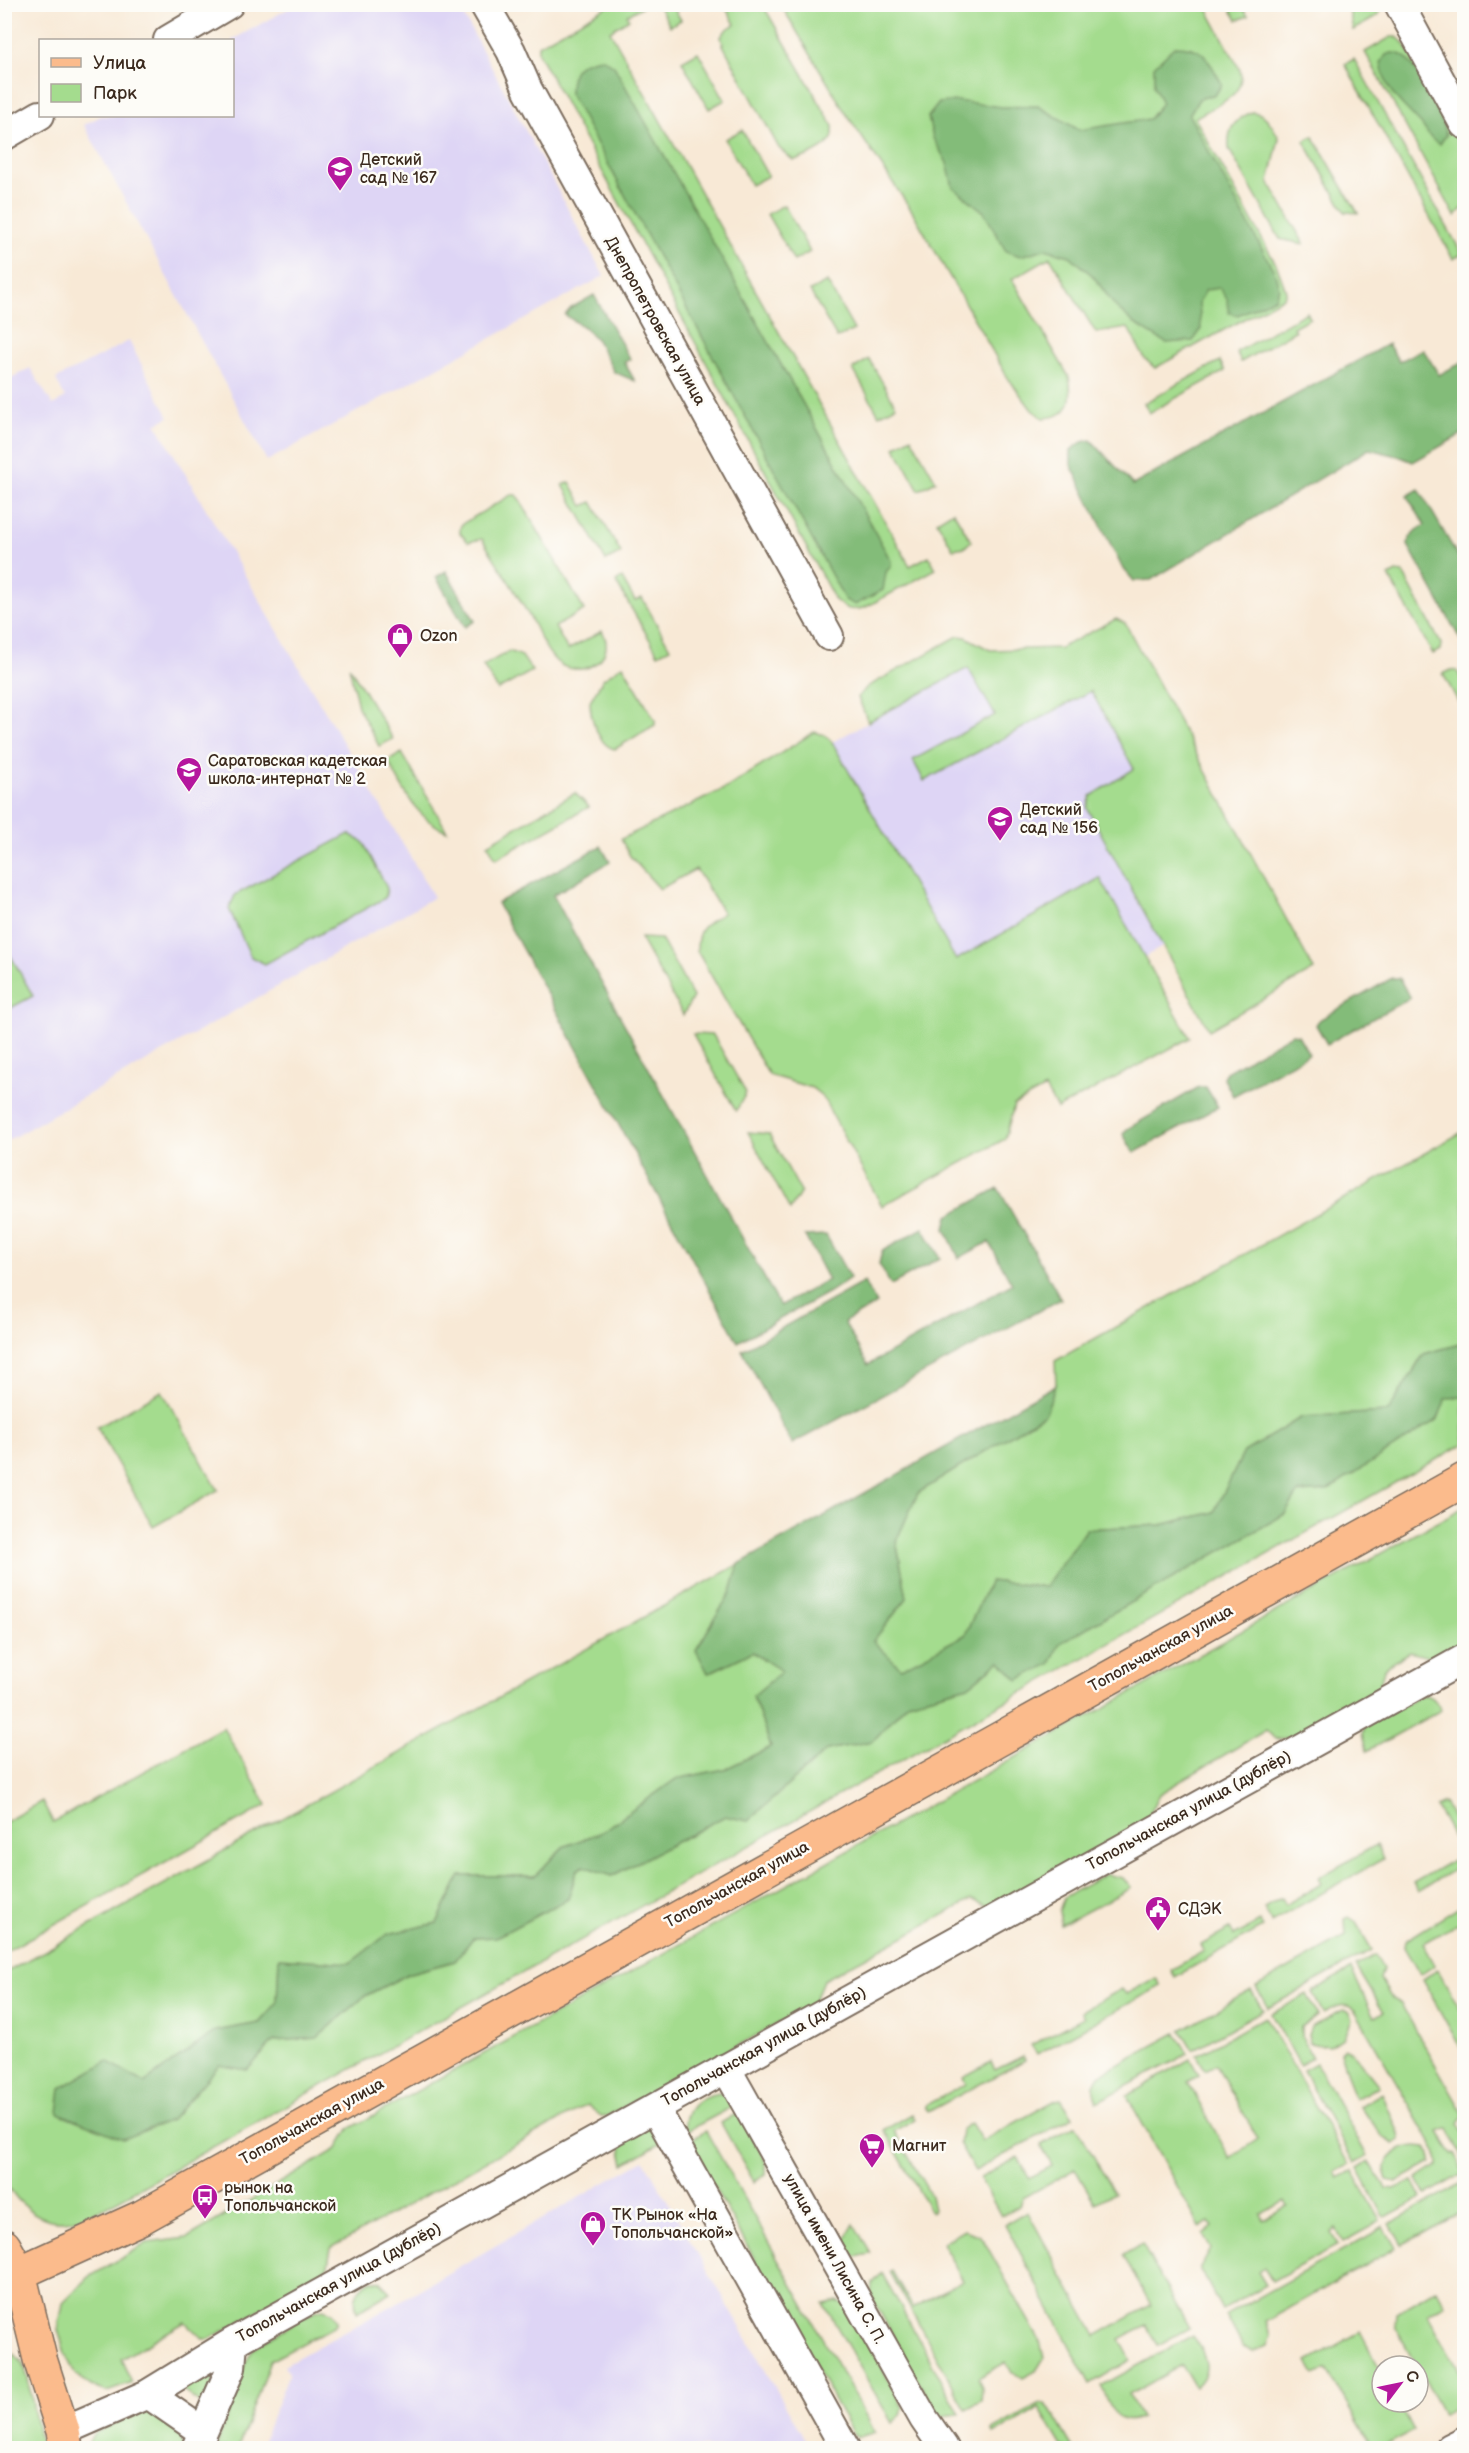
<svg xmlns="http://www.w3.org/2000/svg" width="1469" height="2453" viewBox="0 0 1469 2453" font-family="'Balsamiq Sans',sans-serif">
<rect width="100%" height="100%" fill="#fdfcf7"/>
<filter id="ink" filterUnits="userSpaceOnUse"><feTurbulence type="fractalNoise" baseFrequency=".0167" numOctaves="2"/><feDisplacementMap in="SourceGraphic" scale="12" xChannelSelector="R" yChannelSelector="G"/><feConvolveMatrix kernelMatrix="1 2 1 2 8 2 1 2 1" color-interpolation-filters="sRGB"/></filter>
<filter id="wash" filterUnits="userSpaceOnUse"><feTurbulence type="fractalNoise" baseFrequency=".008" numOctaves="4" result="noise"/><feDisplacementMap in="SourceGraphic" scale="24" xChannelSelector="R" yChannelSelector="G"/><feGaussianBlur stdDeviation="1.35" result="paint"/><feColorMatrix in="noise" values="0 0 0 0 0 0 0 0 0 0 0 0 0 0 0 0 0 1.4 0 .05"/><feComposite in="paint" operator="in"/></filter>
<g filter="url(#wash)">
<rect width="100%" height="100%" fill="#f8e9d6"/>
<!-- built -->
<path fill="#ded5f5" d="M295 5H458L604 276 267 461 84 125 101 116H232V40Z
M129 341 169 417 156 424 434 897 5 1142 4 382 30 368 53 405 65 398 56 379Z
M1105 653 1244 901 929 1078 755 784 968 668Z
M644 2160 810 2448H260L289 2373 284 2365 379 2313Z"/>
<!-- green -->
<path fill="#a4dc8e" stroke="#708356" stroke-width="1.5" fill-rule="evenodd" d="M610 5H645L627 15 629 19 610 31 910 566 929 556 936 569 866 607C852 612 846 610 835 600L538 53V45Z
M658 5H672L681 20 670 26Z
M724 5H763L833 126C833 131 834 136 831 140 825 149 803 159 793 160L779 148 723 45 721 37 726 30 735 24Z
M781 5H1205L1240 70C1247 97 1214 105 1195 118L1277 266 1286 291 1284 297 1155 368 1145 359 1128 328 1096 333 1050 257 1012 279 1069 377C1073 400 1071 417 1043 418L1032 410 1008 378 912 211 847 115Z
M1228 5H1241L1248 16 1237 20Z
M1348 5H1383C1381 18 1364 23 1353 30Z
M1391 37H1397L1405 44 1464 153V207L1455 216 1365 52Z
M698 52 725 100 709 109 682 61Z
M1354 59 1462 254 1453 259 1345 64Z
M1252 112C1267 113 1272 126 1279 138L1269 182 1304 244 1280 239 1229 149C1227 129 1234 120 1252 112Z
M742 130 768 176 751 185 725 139Z
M1313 136 1358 213 1345 212 1304 141Z
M784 205 810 252 794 261 767 214Z
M827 282 854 330 837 338 810 291Z
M1307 312 1310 318 1293 327 1295 331 1241 362 1236 352Z
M869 359 896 406 879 415 853 369Z
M1220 361 1225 371 1149 413 1144 403Z
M911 437 936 481 919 490 895 447Z
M570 482 583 506 592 502 621 553 606 561 563 485Z
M511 495H516L520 500 584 610 555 627 568 650 602 631C619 660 579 681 557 662 548 654 540 638 535 627 520 597 500 568 482 539L468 542 460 533V528L462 524Z
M953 511 971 541 965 547 953 549 937 521Z
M1396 572 1403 573 1441 644 1440 650 1433 654 1389 576Z
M622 578 635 601 642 598 670 648 658 654 616 582Z
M1116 619 1125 623 1314 970 1209 1030 1087 808 1091 796 1134 769 1091 691 924 781 913 760 995 715 968 668 868 722 858 697 867 687 958 636 966 637 990 650 1060 648Z
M509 651 522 656 532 671 498 690 483 666Z
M623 665 655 720V725L615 749C598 746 590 716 590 701L603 679Z
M349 666 393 739 379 746 358 707Z
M1451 670 1457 671 1464 684V712L1443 674Z
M814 732 825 735 832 742 956 960 1100 878 1190 1038 1057 1109 1045 1088 1014 1105 1005 1139 882 1206 822 1096 812 1088 769 1075 697 951C697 926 704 926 723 913L696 869 660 889 630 856 621 839 728 787Z
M402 753 447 831C416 820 403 788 388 761Z
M575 793 589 807 496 859 488 844Z
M349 834 363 842 387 888 385 898 265 964 251 957 229 909 235 895Z
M640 938 661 939 693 997 683 1015Z
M4 944 33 996 5 1011H4Z
M693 1034 713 1035 746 1093 736 1111Z
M1464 1131V1343L1424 1354 1388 1412 1302 1417 1244 1452 1214 1512 1161 1525 1086 1529 1045 1587 990 1581 965 1635 901 1669 873 1641 907 1598 896 1541 918 1493 1045 1414 1056 1385 1055 1361Z
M748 1132 769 1134 801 1192 790 1210Z
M162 1391 218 1490 153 1527 97 1427Z
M1446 1397H1464V1444L138 2189C83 2219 50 2245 5 2184V1973L739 1564 731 1592 696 1650 709 1673 752 1652 783 1671 753 1697 771 1747 725 1769 676 1779 602 1832 563 1847 535 1876H460L437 1923 388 1934 350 1963 279 1958 277 2003 259 2023 216 2031 144 2083 171 2120 219 2065 247 2070 274 2041 317 2038 365 1996 410 1973 455 1961 473 1938 496 1937 568 1899 577 1870 584 1866 612 1876 725 1816 748 1821 827 1750 873 1741 908 1702 968 1686 1000 1661 1060 1643 1285 1514 1298 1493 1327 1491Z
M1464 1507V1641L1432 1658 1410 1652 1385 1667 1378 1689 1289 1738 1275 1739 1266 1730 1159 1794 1146 1822 993 1908C984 1907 980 1901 971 1900L823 1980 813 2005 607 2116H601L587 2105 331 2248 328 2265 321 2275 222 2332 209 2339H203L185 2322 121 2359 132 2383 107 2392 91 2386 75 2374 65 2353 58 2330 63 2303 89 2277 147 2243 187 2238 337 2149 349 2129Z
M1422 1695C1433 1695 1435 1700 1441 1710L1367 1751 1363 1733 1365 1726Z
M223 1727 267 1805 5 1952V1822L42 1801 53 1822Z
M1444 1803 1464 1839V1864L1418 1891 1413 1883 1460 1856 1461 1852 1436 1807Z
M1376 1845 1383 1859 1271 1922 1264 1908 1281 1898 1285 1905 1321 1884 1318 1878Z
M1106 1874 1123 1878 1131 1888 1061 1925 1059 1911 1064 1897Z
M1464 1904V1920L1423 1943 1435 1965 1420 1975 1404 1947 1405 1941Z
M1349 1917 1355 1921 1372 1950 1268 2008 1256 1987 1346 1936 1345 1919Z
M1260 1922 1263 1927 1175 1977 1171 1970 1204 1951 1201 1945 1230 1929 1234 1936Z
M1375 1955 1383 1969 1380 1979 1392 1999 1401 2004 1464 2115 1459 2123 1464 2132V2161L1449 2128 1439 2132 1453 2155 1455 2154 1464 2173 1426 2195 1417 2179 1438 2165 1437 2153 1356 2012C1347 2000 1335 2007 1323 2013L1312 1992 1351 1969 1374 2017 1384 2012 1356 1966Z
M1438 1970 1464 2016V2054L1422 1979Z
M1156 1978 1161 1986 1037 2054 1031 2045 1084 2017 1081 2011 1122 1989 1126 1994Z
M1251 1990 1263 2010 1193 2050 1181 2030Z
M1307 1994 1318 2016 1301 2027V2035L1312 2058 1300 2065 1271 2014Z
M1343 2010 1348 2011 1352 2019 1344 2038 1329 2046 1310 2043 1308 2035 1311 2027Z
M1265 2017 1349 2165 1335 2172 1338 2178 1353 2171 1381 2221 1343 2242 1336 2229 1331 2233 1338 2245 1272 2281 1264 2268 1258 2272 1266 2285 1222 2310 1200 2268 1211 2248 1203 2234 1213 2227 1210 2222 1200 2227 1127 2096 1190 2059 1199 2075 1188 2082 1230 2158 1258 2139 1216 2065 1205 2070 1197 2055ZM1285 2201 1288 2207 1264 2220 1261 2214Z
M1176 2033 1188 2054 1097 2102C1093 2092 1092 2085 1099 2075Z
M1344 2048 1352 2052 1379 2086 1355 2099 1340 2052Z
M1023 2056 1025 2060 928 2112 925 2106 966 2084 963 2077 991 2062 995 2070Z
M1316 2063 1367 2156 1354 2163 1303 2070Z
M719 2093 729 2097 736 2105 685 2132C682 2110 698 2096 719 2093Z
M1382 2093 1399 2134 1400 2140 1394 2144 1383 2137 1360 2106Z
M1061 2099 1073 2117 975 2171 959 2143 961 2130 971 2123 982 2141 1056 2100Z
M739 2112 766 2162V2175L754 2182 721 2123Z
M912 2114 915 2119 894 2131 931 2196 934 2209 931 2212 884 2130Z
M1076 2125 1114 2193 1095 2203 1075 2169 1023 2198 1019 2206 1001 2216 980 2178 1018 2157 1029 2178 1052 2166 1041 2145Z
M649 2128 658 2133 665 2140 624 2164 621 2151 623 2142 638 2129Z
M706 2131 875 2432 859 2437 853 2434 688 2141Z
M1415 2146 1426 2147 1431 2153V2163L1396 2182 1387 2180C1380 2161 1397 2148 1415 2146Z
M1369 2161 1386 2188 1393 2189 1413 2181 1422 2198 1385 2218 1358 2168Z
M1464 2182V2211L1402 2245 1390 2224Z
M1027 2211 1096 2336 1151 2305 1123 2255 1142 2244 1189 2328 1158 2345 1146 2325 1120 2339 1131 2360 1090 2384 1005 2224Z
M854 2224 871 2254 854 2257 842 2245Z
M1384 2227 1396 2248 1265 2322 1271 2335 1267 2346 1253 2352 1243 2347 1226 2315Z
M964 2230 979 2235 985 2243 1040 2341 1044 2358 1036 2371 1023 2378 1012 2373 1006 2362 978 2378 982 2388 981 2401 966 2409 890 2272 892 2271 913 2308 963 2280 942 2243Z
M882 2273 960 2414 942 2416 934 2409 871 2296 872 2284Z
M372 2280 380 2281 391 2292 357 2312C352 2295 358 2287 372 2280Z
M1437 2289 1445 2304 1428 2315 1464 2379V2402L1443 2414 1395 2326 1396 2313Z
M837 2301 849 2306 903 2407 901 2415 892 2423 824 2304Z
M323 2309 332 2312 337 2321 335 2326 270 2361 238 2448H216L246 2362 253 2349 264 2341 312 2312Z
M1360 2332 1382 2373V2402H1398L1413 2431 1380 2448H1367L1370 2446 1368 2440 1327 2369 1315 2374 1308 2361Z
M1193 2335C1204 2354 1215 2371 1195 2387L1182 2365 1129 2395 1141 2417C1115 2430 1111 2405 1101 2386Z
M5 2346 23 2363 28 2379 41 2448H5Z
M207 2373H213L214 2381 205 2401 199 2403 182 2390 183 2385Z
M1040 2404H1045L1050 2409 1073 2448H1063L1039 2408 994 2434 992 2430Z
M143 2409 158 2410 179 2428 184 2448H86L93 2434Z"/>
<!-- forest -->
<path fill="#83bc79" stroke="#5f734c" stroke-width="1.5" d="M1175 46C1206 46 1208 60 1222 84L1216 94 1199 99 1189 115 1275 273 1279 288 1275 298 1238 315 1229 313 1227 299 1220 288 1206 290 1199 302 1201 330 1193 341 1166 343 1135 324 1115 306 1093 276 1070 256 1045 249 1020 256 1006 251 984 212 953 187 947 163 933 138 928 117 939 103 957 101 1002 107 1038 106 1079 130 1149 119 1162 103 1154 86V66Z
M1392 53C1399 53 1404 55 1409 61 1420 73 1442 119 1446 135L1440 144C1428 140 1427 129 1418 121 1399 100 1386 93 1381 63L1386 55Z
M602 58 614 66 891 561V566L886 572 883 590 855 605 845 600 570 94C569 69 578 61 602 58Z
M594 295 630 359 624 362 635 381 614 372 597 340 585 328 565 315 571 308Z
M1388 344 1399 362 1423 349 1439 375 1464 361V433L1413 462 1398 456 1369 449 1151 580 1134 581 1122 567 1071 465V450L1082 442 1091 440 1133 485Z
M1419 489 1464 567V646L1408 545C1409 534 1416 531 1425 525L1407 496Z
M446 571 475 621 465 627 436 577Z
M601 846 610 862 553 895 780 1306 828 1280 805 1236 826 1235 850 1278 829 1292 738 1342 497 903Z
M1392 978H1399L1410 998 1327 1044 1316 1025 1319 1020Z
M1292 1034 1298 1035 1309 1054 1233 1096 1223 1077 1226 1072Z
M1199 1087H1206L1218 1107 1134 1153 1123 1134 1127 1129Z
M998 1188 1061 1299 792 1444 742 1350 864 1282 877 1304 844 1322 868 1365 1012 1284 989 1242 959 1258 945 1229 948 1216Z
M923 1228 940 1258 891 1285 879 1264 882 1251Z
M1464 1343V1397L1446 1398 1438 1419 1327 1491 1298 1493 1285 1514 1060 1643 1050 1664 1018 1680 1000 1661 968 1686 908 1702 873 1741 827 1750 748 1821 725 1816 612 1876 584 1866 577 1870 568 1899 496 1937 473 1938 455 1961 410 1973 365 1996 317 2038 274 2041 247 2070 219 2065 171 2120 123 2139 58 2113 61 2088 108 2061 144 2083 216 2031 259 2023 277 2003 279 1958 350 1963 388 1934 437 1923 460 1876H535L563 1847 602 1832 676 1779 725 1769 771 1747 753 1696 782 1671 752 1652 708 1673 696 1650 731 1592 739 1564 1056 1385 1045 1414 918 1493 896 1541 907 1598 873 1641 901 1668 965 1635 990 1581 1045 1587 1086 1529 1161 1525 1214 1512 1244 1452 1302 1417 1388 1412 1424 1354Z"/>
</g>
<g filter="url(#ink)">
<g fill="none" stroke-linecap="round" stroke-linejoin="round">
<!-- minor casing -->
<g stroke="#7d6d5e" stroke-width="32">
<path id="minor" d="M484 4 511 51 528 90 829 636
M1399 4 1464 124
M168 40 229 4
M4 136 40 115
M726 2068 924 2419 944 2448
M655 2108 845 2448
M148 2394 203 2432
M63 2431 148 2394 233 2342 1464 1659
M196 2448 231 2368 233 2342
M1450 2448 1464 2441"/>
</g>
<!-- major casing -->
<g stroke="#7d6d5e" stroke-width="36">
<path id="major" d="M4 2246 19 2273 40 2359 63 2431 66 2448
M4 2281 19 2273 142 2217 1464 1480"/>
</g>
<!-- minor -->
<use href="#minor" stroke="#fff" stroke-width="28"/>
<!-- major -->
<use href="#major" stroke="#fbbb8c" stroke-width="33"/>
</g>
</g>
<!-- icons -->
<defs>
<g id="school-pin" transform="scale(1.35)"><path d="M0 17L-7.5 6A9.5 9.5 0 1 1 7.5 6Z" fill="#b5179e" stroke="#fdfcf7"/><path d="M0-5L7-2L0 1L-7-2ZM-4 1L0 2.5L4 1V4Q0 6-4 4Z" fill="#fff"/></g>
<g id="shop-pin" transform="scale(1.35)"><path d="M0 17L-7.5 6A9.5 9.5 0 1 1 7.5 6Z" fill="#b5179e" stroke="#fdfcf7"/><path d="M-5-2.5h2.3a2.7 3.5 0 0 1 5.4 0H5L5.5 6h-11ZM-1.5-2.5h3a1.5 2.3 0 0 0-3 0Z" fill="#fff"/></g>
<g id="civic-pin" transform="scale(1.35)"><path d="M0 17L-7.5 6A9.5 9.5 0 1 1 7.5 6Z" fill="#b5179e" stroke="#fdfcf7"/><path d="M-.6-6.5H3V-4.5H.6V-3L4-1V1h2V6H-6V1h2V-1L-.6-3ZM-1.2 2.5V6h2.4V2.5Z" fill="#fff"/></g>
<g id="supermarket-pin" transform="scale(1.35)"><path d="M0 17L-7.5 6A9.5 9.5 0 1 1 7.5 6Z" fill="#b5179e" stroke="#fdfcf7"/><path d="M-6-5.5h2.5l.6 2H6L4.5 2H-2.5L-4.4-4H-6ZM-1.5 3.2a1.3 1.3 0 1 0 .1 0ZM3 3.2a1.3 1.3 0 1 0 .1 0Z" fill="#fff"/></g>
<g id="bus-pin" transform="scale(1.35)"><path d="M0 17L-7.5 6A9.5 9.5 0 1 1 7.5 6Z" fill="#b5179e" stroke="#fdfcf7"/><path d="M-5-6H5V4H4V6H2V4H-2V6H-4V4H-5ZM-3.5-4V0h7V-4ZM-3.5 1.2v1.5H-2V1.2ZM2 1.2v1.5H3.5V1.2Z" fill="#fff"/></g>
</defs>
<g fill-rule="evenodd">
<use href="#school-pin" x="340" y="169"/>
<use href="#shop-pin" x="400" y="636"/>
<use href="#school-pin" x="189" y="770"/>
<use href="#school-pin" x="1000" y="819"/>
<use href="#civic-pin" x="1158" y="1909"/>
<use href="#supermarket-pin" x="872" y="2146"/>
<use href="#bus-pin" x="205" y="2197"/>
<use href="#shop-pin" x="593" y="2224"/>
</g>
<g text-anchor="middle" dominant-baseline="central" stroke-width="5" stroke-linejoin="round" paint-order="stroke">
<!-- poi labels -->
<g font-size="16" fill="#3b2a1e" stroke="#fdfcf7" text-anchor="start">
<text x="360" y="160">Детский<tspan x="360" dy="18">сад № 167</tspan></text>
<text x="420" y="636">Ozon</text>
<text x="208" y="761">Саратовская кадетская<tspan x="208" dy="18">школа-интернат № 2</tspan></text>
<text x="1020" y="810">Детский<tspan x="1020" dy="18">сад № 156</tspan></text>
<text x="1178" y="1909">СДЭК</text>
<text x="892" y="2146">Магнит</text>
<text x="224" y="2188">рынок на<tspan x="224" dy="18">Топольчанской</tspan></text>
<text x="612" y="2215">ТК Рынок «На<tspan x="612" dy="18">Топольчанской»</tspan></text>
</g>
<!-- street labels -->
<g font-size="16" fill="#3b2a1e" stroke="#fdfcf7">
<text transform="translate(655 321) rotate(61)">Днепропетровская улица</text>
<text transform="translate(1161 1649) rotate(-29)">Топольчанская улица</text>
<text transform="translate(1189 1811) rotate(-29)">Топольчанская улица (дублёр)</text>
<text transform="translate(737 1885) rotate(-29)">Топольчанская улица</text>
<text transform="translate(764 2047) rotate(-29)">Топольчанская улица (дублёр)</text>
<text transform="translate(312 2122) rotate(-29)">Топольчанская улица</text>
<text transform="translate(834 2259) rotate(61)">улица имени Лисина С. П.</text>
<text transform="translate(339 2283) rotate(-29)">Топольчанская улица (дублёр)</text>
</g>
</g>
<!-- margin -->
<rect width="1469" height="2453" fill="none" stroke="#fdfcf7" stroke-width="24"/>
<!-- legend -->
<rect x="39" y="39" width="195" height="78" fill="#fdfcf7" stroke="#afa8a0" stroke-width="1.5"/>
<rect x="51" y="58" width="30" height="9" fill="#fbbb8c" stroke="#afa8a0" stroke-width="1.5"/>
<text x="93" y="69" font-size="18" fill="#3b2a1e">Улица</text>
<rect x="51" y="84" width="30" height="18" fill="#a4dc8e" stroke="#afa8a0" stroke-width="1.5"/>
<text x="93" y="99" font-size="18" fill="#3b2a1e">Парк</text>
<!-- north arrow -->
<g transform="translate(1400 2384) rotate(58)"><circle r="28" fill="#fdfcf7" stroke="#afa8a0" stroke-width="1.5"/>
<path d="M0-4.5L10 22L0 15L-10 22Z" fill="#b5179e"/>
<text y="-9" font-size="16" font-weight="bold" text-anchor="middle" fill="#3b2a1e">С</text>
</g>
</svg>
